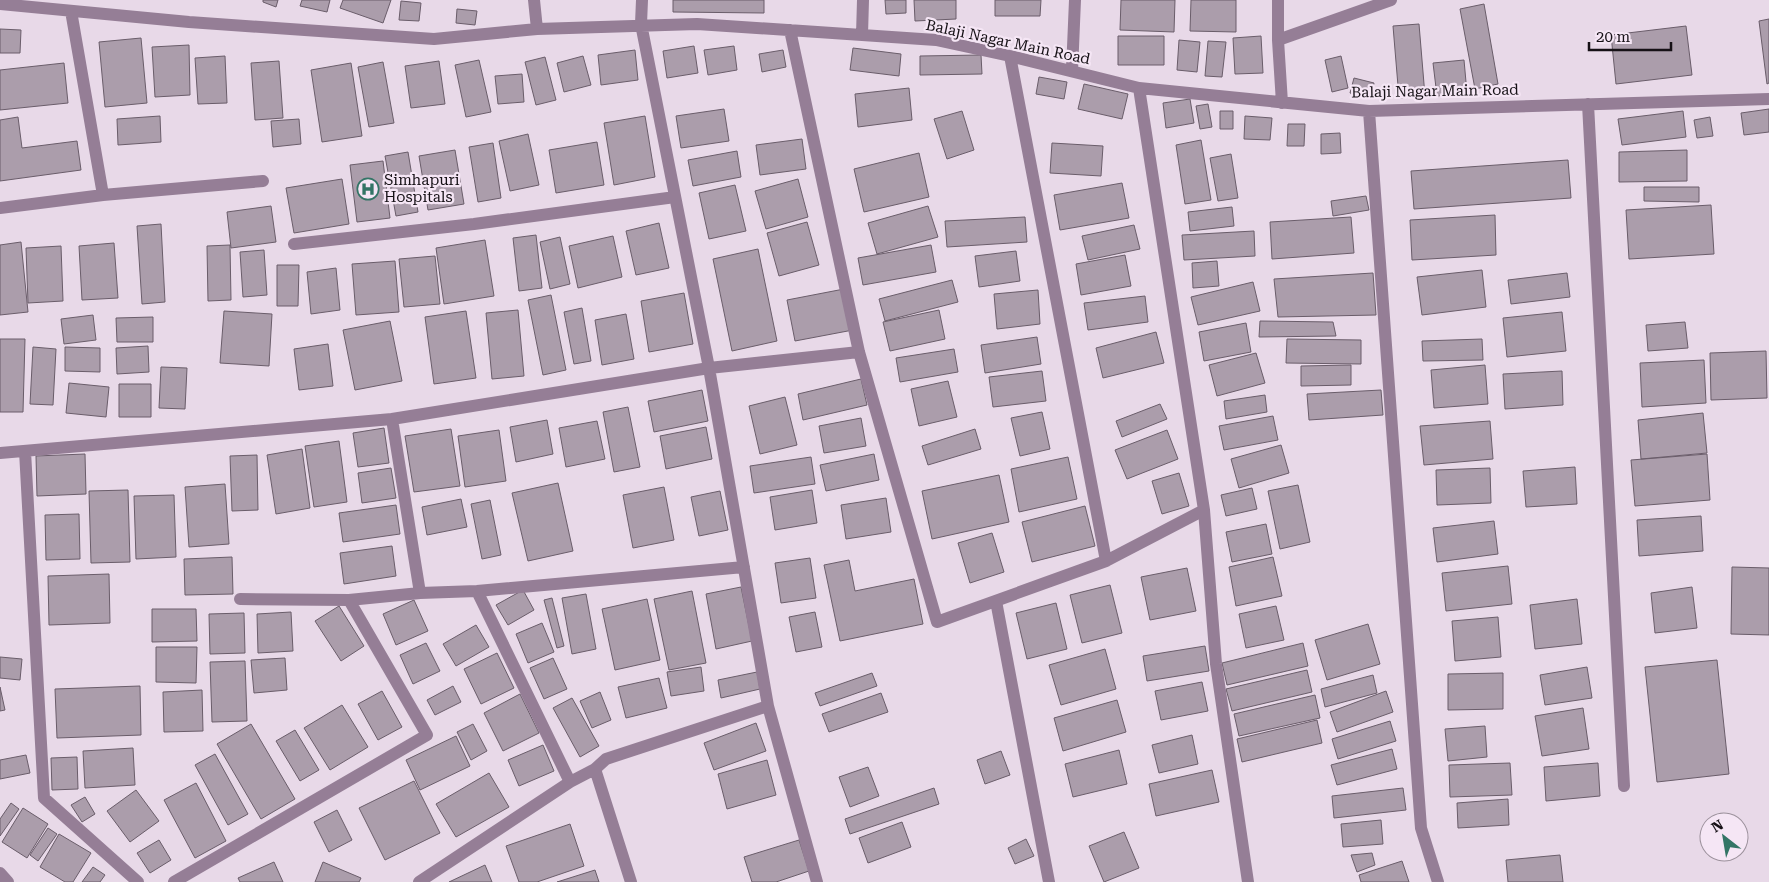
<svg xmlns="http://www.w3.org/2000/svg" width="1769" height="882" viewBox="0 0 1769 882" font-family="'Roboto Serif',serif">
<rect width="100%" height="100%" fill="#e8d9e8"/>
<!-- building -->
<path fill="#ab9dab" stroke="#6a5d6a" d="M263 0H278L276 7 263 2Z
M302 0H330L327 12 300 6Z
M343 0H391L383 23 340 8Z
M673 0H764V13L673 12Z
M885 0H906V13L886 14Z
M914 0H956V19L915 21Z
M995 0H1041L1040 16H995Z
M1121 0H1175L1174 32 1120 30Z
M1191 0H1236V32L1190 31Z
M401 1 421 3 419 21 399 20Z
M1484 4 1498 84 1475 89 1460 9Z
M457 9 477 11 475 25 456 23Z
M1769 19V83L1767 84 1759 21Z
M1419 24 1425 96 1399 98 1393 26Z
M1686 26 1692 75 1616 84 1611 35Z
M0 29 21 30 20 53H0Z
M1118 36H1164V65H1118Z
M1261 36 1263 73 1235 74 1233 38Z
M141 38 147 103 105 107 99 42Z
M1179 40 1200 42 1197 72 1177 70Z
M1208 41 1226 42 1222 77 1205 76Z
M189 45 190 95 155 97 152 47Z
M694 46 698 73 667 78 663 51Z
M734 46 737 70 708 75 704 50Z
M853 48 901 54 899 76 850 70Z
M635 50 638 80 601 85 598 55Z
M783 50 786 67 762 72 759 54Z
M981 55 982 74 920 75V56Z
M225 56 227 103 198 104 195 58Z
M583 56 591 85 564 92 557 63Z
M1341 56 1348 88 1332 92 1325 60Z
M545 57 556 100 536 105 525 62Z
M479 60 491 112 466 117 455 65Z
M1464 60 1467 93 1437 96 1433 63Z
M279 61 283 118 255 120 251 63Z
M439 61 445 104 411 108 405 66Z
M383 62 394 123 369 127 358 67Z
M64 63 68 103 0 110V70Z
M351 63 362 136 322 142 311 70Z
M522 74 524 102 498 104 495 76Z
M1039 77 1067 82 1064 99 1036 94Z
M1354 78 1374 83 1371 98 1350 93Z
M1084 84 1128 94 1122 119 1078 109Z
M909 88 912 120 858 127 855 94Z
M1190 99 1194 123 1166 128 1163 103Z
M1208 104 1212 127 1200 129 1196 106Z
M724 109 729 141 681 148 676 116Z
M1769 109V132L1744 135 1741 113Z
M962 111 974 150 947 159 934 119Z
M1220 111H1233V129H1220Z
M1683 111 1686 137 1622 145 1618 119Z
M160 116 161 142 118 145 117 119Z
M645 116 655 177 614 185 604 123Z
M1245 116 1272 118 1270 140 1244 139Z
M18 117 22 148 77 141 81 170 0 181V120Z
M1710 117 1713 136 1697 138 1694 120Z
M299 119 301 144 273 147 271 121Z
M1288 124H1305L1304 146H1287Z
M1340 133 1341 153 1321 154V134Z
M528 134 539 185 510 191 499 141Z
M802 139 806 169 760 175 756 145Z
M1201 140 1211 200 1185 204 1176 145Z
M597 142 604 185 556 193 549 150Z
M493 143 501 198 478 202 469 147Z
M1052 143 1103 146 1101 176 1050 173Z
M455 150 464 204 428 210 419 156Z
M1687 150V181L1619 182V152Z
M737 151 741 177 693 186 688 160Z
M408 152 418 212 396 216 385 156Z
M919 153 929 197 864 212 854 169Z
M1231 154 1238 198 1218 201 1210 158Z
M1568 160 1571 198 1414 209 1411 171Z
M383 161 390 218 357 222 350 165Z
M342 179 349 224 294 233 286 188Z
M798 179 808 217 766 229 755 191Z
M1122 183 1129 218 1060 230 1054 195Z
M735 185 746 231 709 239 699 193Z
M1644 187H1699V202L1644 201Z
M1366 196 1369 210 1333 216 1331 201Z
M1711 205 1714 254 1629 259 1626 210Z
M271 206 276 242 231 248 227 212Z
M928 206 938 237 877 254 868 223Z
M1232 207 1234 226 1190 231 1188 212Z
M1495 215 1496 255 1412 260 1410 220Z
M1025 217 1027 242 947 247 945 221Z
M1351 217 1354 253 1272 259 1270 222Z
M807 222 819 265 779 276 767 233Z
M659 223 669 268 636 275 626 231Z
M161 224 165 302 142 304 137 226Z
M1134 225 1140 249 1088 260 1082 236Z
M1254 231 1255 256 1184 260 1182 235Z
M536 235 542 288 519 291 513 238Z
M613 236 622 277 578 288 569 246Z
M560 237 570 284 550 289 540 242Z
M485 240 494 296 444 304 436 248Z
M21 242 28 312 0 315V245Z
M114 243 118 298 82 300 79 246Z
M230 245 231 300 208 301 207 246Z
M931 245 936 272 863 285 858 258Z
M61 246 63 301 28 303 26 248Z
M758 249 777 341 732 351 713 259Z
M264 250 267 295 243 297 240 252Z
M1016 251 1020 281 979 287 975 256Z
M1125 255 1131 286 1081 295 1076 264Z
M435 256 440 304 404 307 399 259Z
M395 261 399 312 356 315 352 264Z
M1217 261 1219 286 1193 288 1192 263Z
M277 265H299L298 306H277Z
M336 268 340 310 311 314 307 272Z
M1482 270 1486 307 1422 315 1417 277Z
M1373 273 1376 315 1278 317 1274 279Z
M1567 273 1570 297 1511 304 1508 280Z
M952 280 958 302 885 321 879 299Z
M1253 282 1260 311 1198 325 1191 297Z
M844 289 853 330 795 341 787 300Z
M1038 290 1040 324 997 329 994 294Z
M684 293 693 344 649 352 641 301Z
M551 295 566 370 543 375 528 300Z
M1145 296 1148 322 1088 330 1084 303Z
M582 308 591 361 574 364 564 312Z
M518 310 524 376 492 379 486 313Z
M939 310 945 339 890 351 883 322Z
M224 311 272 314 269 366 220 363Z
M466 311 476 378 434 384 425 317Z
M1562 312 1566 351 1507 357 1503 318Z
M626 314 634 359 602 365 595 320Z
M93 315 96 340 64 344 61 319Z
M153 317V342H117L116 318Z
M390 321 402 381 355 390 343 330Z
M1260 321 1333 322 1336 336 1259 337Z
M1685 322 1688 348 1648 351 1646 325Z
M1246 323 1251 352 1204 361 1199 332Z
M1156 332 1164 363 1103 378 1096 348Z
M1037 337 1041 364 985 373 981 345Z
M0 339H25L23 412H0Z
M1287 339 1361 340V364L1286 363Z
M1482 339 1483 360 1423 361 1422 341Z
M328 344 333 386 299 390 294 349Z
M148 346 149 372 117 374 116 348Z
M33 347 56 349 53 405 30 404Z
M65 347 100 348V372L65 371Z
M954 349 958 372 900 382 896 358Z
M1766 351 1767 398 1711 400 1710 353Z
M1256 353 1265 383 1217 396 1209 365Z
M1704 360 1706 403 1642 407 1640 363Z
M1351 365V385L1301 386V366Z
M1485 365 1488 404 1434 408 1431 370Z
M161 367 187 368 185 409 159 408Z
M1042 371 1046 401 993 407 989 377Z
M1562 371 1563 405 1505 409 1503 374Z
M861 379 867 405 803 420 798 394Z
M948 381 957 417 919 426 911 389Z
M69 383 109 387 106 417 66 413Z
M119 384H151V417H119Z
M702 390 708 421 654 432 648 401Z
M1381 390 1383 415 1309 420 1307 394Z
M1265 395 1267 412 1226 419 1224 401Z
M785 397 797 445 760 454 749 406Z
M1160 404 1167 419 1122 437 1116 421Z
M628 407 640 467 614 472 603 412Z
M1042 412 1050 449 1020 456 1011 418Z
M1703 413 1707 453 1641 459 1638 420Z
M1273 416 1278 440 1224 450 1219 426Z
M861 418 866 446 824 453 819 426Z
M547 420 553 454 516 462 510 427Z
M597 421 605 459 566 467 559 428Z
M1490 421 1493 459 1424 465 1420 426Z
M706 427 712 459 666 469 660 436Z
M384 428 389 463 358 467 353 433Z
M451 429 460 486 414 492 405 436Z
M975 429 981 449 928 465 922 446Z
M499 430 506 481 465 487 458 436Z
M1167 430 1178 459 1127 479 1115 450Z
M339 441 347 502 314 507 305 446Z
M1281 445 1289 473 1239 488 1231 459Z
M302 449 310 508 276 514 267 455Z
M85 454 86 494 37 496 36 456Z
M874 454 879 480 826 491 820 465Z
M1707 454 1710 500 1635 506 1631 460Z
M257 455 258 510 232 511 230 456Z
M811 457 815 484 754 493 750 466Z
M1068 457 1077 499 1019 512 1011 469Z
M1575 467 1577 504 1526 507 1523 471Z
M391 468 396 498 362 503 358 473Z
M1490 468 1491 503 1437 505 1436 470Z
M1179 473 1189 506 1162 514 1152 481Z
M999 475 1009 522 932 539 922 491Z
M558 483 573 551 528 561 512 493Z
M225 484 229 544 189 547 185 487Z
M1298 485 1310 542 1280 549 1268 491Z
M664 487 674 540 633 548 623 495Z
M1252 488 1257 509 1226 516 1221 495Z
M128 490 130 562 91 563 89 491Z
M812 490 817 523 775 530 770 497Z
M720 491 728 530 699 536 691 497Z
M174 495 176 557 136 559 134 496Z
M886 498 891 532 846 539 841 505Z
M461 499 467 527 427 535 422 507Z
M490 500 501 555 482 559 471 504Z
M396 505 400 534 343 542 339 513Z
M1085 506 1095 546 1032 562 1022 522Z
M79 514 80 559 46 560 45 515Z
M1701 516 1703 551 1639 556 1637 520Z
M1494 521 1498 554 1437 562 1433 528Z
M1266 524 1272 554 1232 562 1226 532Z
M992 533 1004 572 970 583 958 543Z
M392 546 396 576 344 584 340 553Z
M232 557 233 594 185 595 184 559Z
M1273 557 1282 596 1236 606 1229 567Z
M810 558 816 598 781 603 775 563Z
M849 560 855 591 914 579 923 624 840 641 824 565Z
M1508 566 1512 604 1446 611 1442 573Z
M1732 567 1769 568V635L1731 634Z
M1187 568 1196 611 1150 620 1141 577Z
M109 574 110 623 49 625 48 576Z
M1110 585 1122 633 1082 643 1070 595Z
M741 587 752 641 716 649 706 594Z
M1692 587 1697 628 1655 633 1651 593Z
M523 590 534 610 508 625 496 605Z
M692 591 706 663 669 670 654 599Z
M586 594 596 649 572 654 562 598Z
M552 598 564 646 557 648 544 600Z
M647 599 660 660 615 670 602 609Z
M1577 599 1582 644 1535 649 1530 605Z
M414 600 428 631 396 645 383 614Z
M1056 603 1067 649 1027 659 1016 613Z
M339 606 364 646 341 661 315 621Z
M1276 606 1284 640 1246 648 1239 614Z
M152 609H196L197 641 152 642Z
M291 612 293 651 258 653 257 614Z
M815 612 822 647 796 652 789 617Z
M244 613 245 653 210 654 209 614Z
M1498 617 1501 657 1455 661 1452 621Z
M542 623 554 652 528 663 516 634Z
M1368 624 1380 664 1327 680 1315 640Z
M476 625 489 647 456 666 443 644Z
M426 643 440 671 413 684 400 655Z
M1303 643 1308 666 1227 685 1222 663Z
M1205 646 1209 671 1147 681 1143 656Z
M156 647H197L196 683 156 682Z
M1105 649 1116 689 1061 705 1049 665Z
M497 653 514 688 481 704 464 669Z
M0 657 22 659 20 680 0 678Z
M285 658 287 690 254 693 251 660Z
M553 658 567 689 544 699 530 668Z
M1717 660 1729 774 1657 782 1645 667Z
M245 661 247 721 212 722 210 662Z
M701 667 704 691 671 696 667 672Z
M1587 667 1592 698 1545 705 1540 675Z
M1307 670 1312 692 1232 711 1226 689Z
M757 672 760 689 721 698 718 680Z
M872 673 877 686 820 706 815 693Z
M1503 673V709L1448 710V674Z
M1373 675 1377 693 1325 707 1321 689Z
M659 678 667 708 626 718 618 687Z
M1202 682 1208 711 1161 720 1155 691Z
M140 686 141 735 57 738 55 689Z
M453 686 461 702 435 715 427 700Z
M0 687 5 710 0 711Z
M202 690 203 731 164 732 163 692Z
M382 691 402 727 378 740 358 704Z
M1386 691 1393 712 1337 732 1330 712Z
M600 692 611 720 592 728 580 701Z
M881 693 888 712 829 732 822 714Z
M520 694 539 733 503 751 484 713Z
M1315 695 1320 718 1239 736 1234 714Z
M572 698 599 746 580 757 553 708Z
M1117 700 1126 732 1063 751 1054 718Z
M342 705 368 747 330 770 304 728Z
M1583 708 1589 749 1542 756 1535 716Z
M1317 720 1322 743 1242 762 1237 739Z
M1390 721 1396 741 1338 759 1332 739Z
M756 723 766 751 714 770 704 743Z
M251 724 295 799 261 819 217 744Z
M473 724 487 751 471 760 457 732Z
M1485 726 1487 757 1448 761 1445 729Z
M295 730 319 770 300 781 276 741Z
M1192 735 1198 764 1159 773 1152 745Z
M456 736 470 766 420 790 406 760Z
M543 745 554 771 519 786 508 760Z
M133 748 135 785 85 788 83 751Z
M1392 749 1397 769 1337 785 1331 765Z
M1119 750 1127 784 1073 797 1065 764Z
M1001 751 1010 775 985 784 977 760Z
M215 754 248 814 228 825 195 765Z
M26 755 30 773 0 779V760Z
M77 757 78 789 52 790 51 758Z
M767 760 776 795 727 809 718 774Z
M1510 763 1512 795 1450 797 1449 765Z
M1598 763 1600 796 1546 801 1544 767Z
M868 767 879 796 850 807 839 777Z
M1212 770 1219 802 1156 816 1149 784Z
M489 773 509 807 456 837 436 804Z
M414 781 440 833 385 860 359 808Z
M196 783 226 841 195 858 164 800Z
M934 788 939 804 850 834 845 819Z
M1403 788 1406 810 1334 818 1332 796Z
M136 790 159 821 130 842 107 811Z
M85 797 95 814 82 822 71 805Z
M1508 799 1509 825 1458 828 1457 803Z
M11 803 19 809 0 836V819Z
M23 808 48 824 27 858 2 842Z
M337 810 352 840 329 852 314 822Z
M1381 820 1383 844 1343 847 1341 824Z
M902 822 911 847 868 863 859 838Z
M570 824 584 866 537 882H519L506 846Z
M48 828 57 834 38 861 30 855Z
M1124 832 1139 868 1104 882 1089 846Z
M59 834 91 853 73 882H65L40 867Z
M1026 839 1034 856 1015 864 1008 848Z
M159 840 171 860 150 873 137 853Z
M799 840 809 871 776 882H752L744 857Z
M1372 853 1375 865 1357 872 1351 855Z
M1560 855 1563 882H1508L1506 860Z
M1402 861 1409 882H1361L1359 875Z
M274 862 283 882H240L238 878Z
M323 862 361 878 359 882H315Z
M485 865 492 882H449Z
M93 867 105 875 100 882H82Z
M595 870 599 882H557Z"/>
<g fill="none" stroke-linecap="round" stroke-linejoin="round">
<!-- minor -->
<path stroke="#957e96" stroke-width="12" d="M534 0 537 29
M642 0 641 24 709 368 768 706 817 882
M1278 0V40L1282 103
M0 4 189 22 434 39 537 29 697 24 936 40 1010 56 1139 88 1369 111 1769 99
M71 11 103 195
M790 30 859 352 937 622 1106 561 1204 510
M862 35 863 0
M1278 40 1391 0
M1010 56 1106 561
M1072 71 1075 0
M1139 88 1204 510 1216 664 1248 882
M1588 104 1624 786
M1369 111 1421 828 1438 882
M0 208 103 195 263 181
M294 244 474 224 675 197
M392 419 420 593
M25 451 44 798 138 882
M0 453 392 419 709 368 859 352
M477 591 570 782
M240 599 349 600 420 593 477 591 744 567
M996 601 1049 882
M595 769 631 882
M0 873 8 882
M174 882 427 735 349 600
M419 882 570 782 595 769 606 759 768 706"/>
</g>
<!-- icons -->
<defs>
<g id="hospital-ring" transform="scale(1.125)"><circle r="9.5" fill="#f5e6f5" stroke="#337566" stroke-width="1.5"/><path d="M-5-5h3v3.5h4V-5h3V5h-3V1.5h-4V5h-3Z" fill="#337566"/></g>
</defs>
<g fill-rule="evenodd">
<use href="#hospital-ring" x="368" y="189"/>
</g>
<g text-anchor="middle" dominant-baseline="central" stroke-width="4.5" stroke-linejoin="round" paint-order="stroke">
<!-- street labels -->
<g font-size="15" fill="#161116" stroke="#f5e6f5">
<text transform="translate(1008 42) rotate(12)">Balaji Nagar Main Road</text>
<text transform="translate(1435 91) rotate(-1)">Balaji Nagar Main Road</text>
</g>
<!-- poi labels -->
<g font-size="15" fill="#161116" stroke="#f5e6f5" text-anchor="start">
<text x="384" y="180">Simhapuri<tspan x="384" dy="17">Hospitals</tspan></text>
</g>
</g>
<!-- north arrow -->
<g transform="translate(1724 837) rotate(329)"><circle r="24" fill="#f5e6f5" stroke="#9c919c"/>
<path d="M0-4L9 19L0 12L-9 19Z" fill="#337566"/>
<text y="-8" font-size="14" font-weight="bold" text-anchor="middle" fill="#161116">N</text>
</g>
<!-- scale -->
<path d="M1589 42v8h82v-8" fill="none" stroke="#161116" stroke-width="2.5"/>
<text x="1596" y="42" font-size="15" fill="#161116" stroke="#f5e6f5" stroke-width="4" paint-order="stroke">20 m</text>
</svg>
